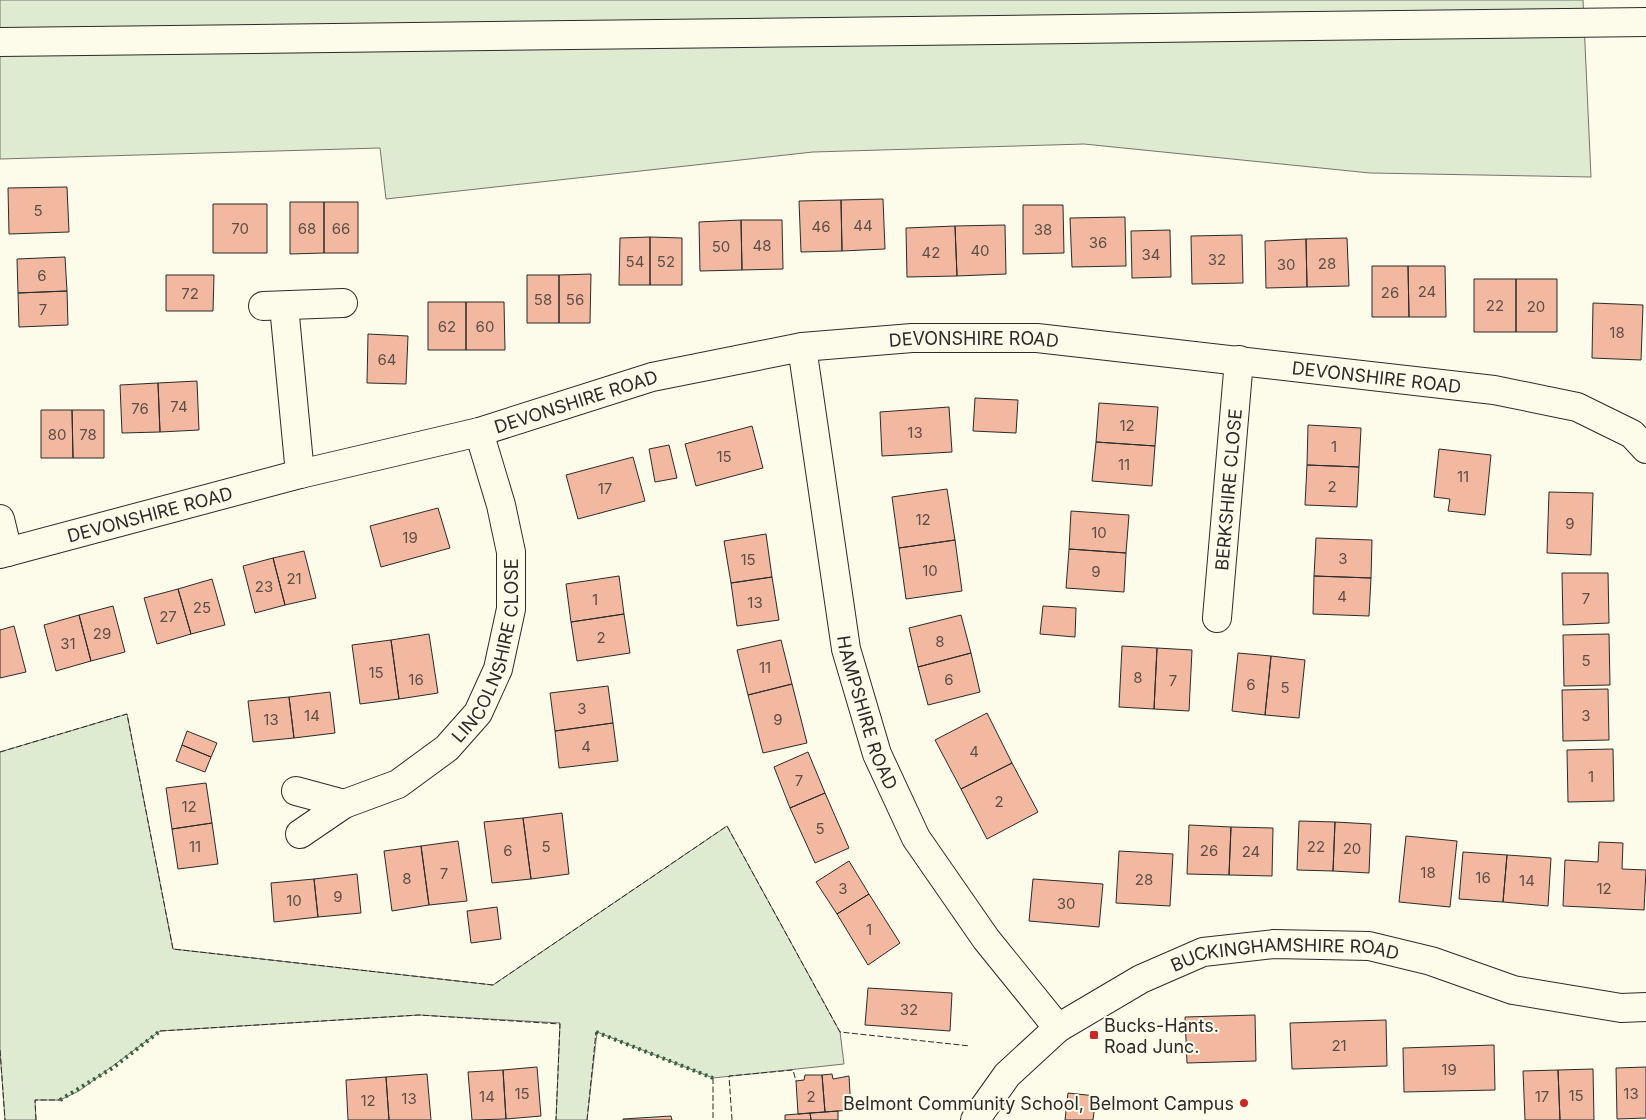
<svg xmlns="http://www.w3.org/2000/svg" width="1646" height="1120" viewBox="0 0 1646 1120" font-family="Inter,sans-serif">
<rect width="100%" height="100%" fill="#fdfbea"/>
<!-- green -->
<path fill="#deebd1" stroke="#74746e" d="M0 0H1583L1591 177 1370 173 1084 144 813 152 386 199 380 148 0 159Z
M127 714 173 949 493 985 727 826 840 1032 844 1064 713 1078 597 1032 587 1120H556L560 1023 419 1015 160 1031 79 1091 60 1100H35L36 1120H5L0 1050V752Z"/>
<!-- building -->
<path fill="#f2b8a0" stroke="#2b2b2b" d="M67 187 69 232 9 234 8 188Z
M883 199 885 249 842 251 841 200Z
M841 200 842 251 801 252 799 201Z
M290 202H324V253L290 254Z
M324 202H358V253H324Z
M213 204H267V253H213Z
M1023 205H1063L1064 253 1023 254Z
M1125 217 1126 266 1072 267 1070 218Z
M741 220 742 270 700 271 699 222Z
M741 220H782L783 269 742 270Z
M1005 225 1006 274 957 276 955 226Z
M955 226 957 276 907 277 906 228Z
M1170 230 1171 277 1132 278 1131 231Z
M1242 235 1243 283 1192 284 1191 236Z
M650 237V285H619L620 238Z
M650 237 682 238V285H650Z
M1347 238 1349 286 1307 287 1306 239Z
M1306 239 1307 287 1266 288 1265 241Z
M65 257 67 291 18 293 17 259Z
M1372 266H1408L1409 317H1372Z
M1408 266H1445L1446 317H1409Z
M591 274 590 323H559V275Z
M166 275H214L213 311H166Z
M527 275H559V323H527Z
M1474 279H1516V332H1474Z
M1516 279H1557V332H1516Z
M67 291 68 325 19 327 18 293Z
M428 302H466V350H428Z
M466 302H504L505 350H466Z
M1593 303 1643 305 1641 360 1592 358Z
M368 334 408 336 406 384 367 383Z
M197 381 199 430 160 432 158 383Z
M158 383 160 432 122 433 120 385Z
M975 398 1018 400 1016 433 973 431Z
M1099 403 1158 407 1155 446 1096 442Z
M949 407 952 452 882 456 880 412Z
M41 410H72L73 458H41Z
M72 410H104V458H73Z
M1308 425 1361 428 1359 467 1307 465Z
M752 426 763 468 696 486 685 444Z
M1096 442 1155 446 1152 486 1092 481Z
M669 445 677 478 655 482 649 449Z
M1439 449 1491 455 1485 515 1448 511 1450 499 1434 497Z
M633 457 645 501 578 519 566 475Z
M1307 465 1359 467 1357 507 1305 505Z
M947 489 955 540 899 548 892 497Z
M1549 492 1593 493 1591 555 1547 553Z
M438 508 450 548 381 567 370 526Z
M1071 511 1129 515 1126 553 1069 549Z
M766 534 772 577 731 583 724 541Z
M1316 538 1372 540 1371 578 1314 576Z
M955 540 962 591 906 599 899 548Z
M1069 549 1126 553 1124 592 1066 588Z
M304 551 316 598 285 605 273 558Z
M273 558 285 605 255 613 243 566Z
M1562 573H1608L1609 623 1563 625Z
M619 576 624 614 571 622 566 584Z
M1314 576 1371 578 1369 616 1313 614Z
M772 577 779 620 737 626 731 583Z
M212 579 225 625 191 634 178 589Z
M178 589 191 634 157 644 144 598Z
M113 606 125 652 91 661 79 615Z
M1043 606 1076 608 1075 637 1040 634Z
M624 614 630 653 577 661 571 622Z
M79 615 91 661 56 671 44 625Z
M961 615 971 653 918 667 909 628Z
M14 626 26 672 0 678V630Z
M429 634 438 693 399 699 391 640Z
M1609 634 1610 685 1564 686 1563 635Z
M391 640 399 699 360 704 352 645Z
M781 640 792 684 748 695 737 650Z
M1122 646 1157 648 1154 709 1119 707Z
M1157 648 1192 650 1189 711 1154 709Z
M971 653 980 692 928 705 918 667Z
M1238 653 1271 656 1265 715 1232 711Z
M1271 656 1305 660 1299 718 1265 715Z
M792 684 807 743 763 753 748 695Z
M608 686 613 723 555 731 550 693Z
M1608 689 1609 740 1563 741 1562 690Z
M330 692 335 733 294 738 289 697Z
M289 697 294 738 253 742 248 701Z
M987 713 1012 763 961 789 935 740Z
M613 723 618 761 559 768 555 731Z
M187 731 217 743 211 757 182 745Z
M182 745 211 757 205 772 176 761Z
M1613 749 1614 801 1568 802 1567 750Z
M808 752 825 793 790 808 774 767Z
M1012 763 1038 812 987 839 961 789Z
M206 783 212 823 172 829 166 788Z
M825 793 849 848 815 863 790 808Z
M562 813 569 874 531 879 523 818Z
M523 818 531 879 492 883 484 822Z
M1299 821 1335 822 1333 871 1297 870Z
M1335 822 1371 824 1369 873 1333 871Z
M212 823 218 864 178 869 172 829Z
M1189 825 1231 827 1229 875 1187 874Z
M1231 827 1273 828 1272 876 1229 875Z
M1406 836 1457 841 1450 907 1399 902Z
M458 841 467 901 429 905 421 846Z
M1599 842 1623 843 1622 869 1646 870 1644 910 1563 906 1565 860 1598 862Z
M421 846 429 905 392 911 384 851Z
M1119 851 1173 854 1170 906 1116 903Z
M1463 852 1507 855 1503 902 1459 899Z
M1507 855 1551 858 1548 906 1503 902Z
M849 861 869 894 837 914 816 882Z
M357 874 361 913 318 917 314 879Z
M314 879 318 917 274 922 271 883Z
M1033 879 1103 884 1099 927 1029 921Z
M869 894 900 943 868 965 837 914Z
M497 907 501 939 471 943 467 911Z
M868 988 952 993 950 1031 865 1025Z
M1255 1015 1256 1061 1187 1063 1185 1017Z
M1386 1020 1387 1066 1292 1069 1290 1023Z
M1494 1045 1495 1090 1404 1092 1403 1048Z
M537 1067 541 1116 506 1119 503 1070Z
M1646 1067V1118L1617 1119 1616 1068Z
M1593 1069 1594 1120H1560L1558 1070Z
M503 1070 506 1119 472 1120 468 1072Z
M1558 1070 1560 1120H1525L1523 1071Z
M427 1074 431 1120H389L386 1077Z
M832 1074 833 1079 849 1076 851 1110 825 1112 822 1075Z
M805 1075H822L825 1112 798 1114 796 1081 804 1080Z
M386 1077 389 1120H348L346 1080Z
M1068 1093 1096 1096 1093 1120H1065Z
M838 1111V1120H811L810 1113Z
M810 1113 811 1120H785V1115Z
M671 1116 672 1120H623V1119Z"/>
<g fill="none" stroke-linecap="round" stroke-linejoin="round">
<!-- minor casing -->
<g stroke="#2b2b2b" stroke-width="30">
<g id="minor">
<path d="M263 306 343 303"/>
<path d="M284 306 300 474"/>
<path id="s1" d="M802 347 846 649 877 754 916 838 986 939 1058 1028"/>
<path d="M0 519 8 552"/>
<path id="s2" d="M0 554 300 474 479 432 652 377 802 347 912 338H1037L1494 390 1577 407 1632 434 1646 449"/>
<path id="s3" d="M1217 618 1239 360"/>
<path d="M296 791 344 804"/>
<path id="s4" d="M300 834 344 804 398 784 447 748 478 713 498 669 511 609V552L501 505 479 432"/>
<path id="s5" d="M975 1120 1007 1075 1058 1028 1141 979 1203 952 1274 944 1369 946 1431 961 1513 990 1621 1008 1646 1007"/>
</g>
</g>
<!-- highway casing -->
<g stroke="#2b2b2b" stroke-width="30">
<path id="highway" d="M0 42 1646 22"/>
</g>
<!-- minor -->
<use href="#minor" stroke="#fdfbea" stroke-width="28"/>
<!-- highway -->
<use href="#highway" stroke="#fdfbea" stroke-width="28"/>
<!-- hedge -->
<path stroke="#34623c" stroke-width="4" stroke-dasharray="2.5 4" stroke-linecap="butt" d="M596 1032 713 1078
M60 1100 114 1067 160 1031"/>
<!-- fence -->
<path stroke="#2b2b2b" stroke-width="1" stroke-dasharray="6 2.5" stroke-linecap="butt" d="M0 752 127 714 173 949 493 985 727 826 840 1032 970 1046
M160 1031 419 1015 560 1024 556 1120
M0 1050 5 1120
M713 1078V1120
M36 1120 35 1100H60
M587 1120 596 1032
M732 1120 729 1076 793 1070 796 1081"/>
</g>
<!-- markers -->
<g fill="#c62828" stroke="#fdfbea" stroke-width="2">
<rect x="1089" y="1030" width="10" height="10" rx="2.5"/>
<circle cx="1244" cy="1103" r="5"/>
</g>
<g text-anchor="middle" dominant-baseline="central" stroke-width="4" stroke-linejoin="round" paint-order="stroke">
<!-- number labels -->
<g font-size="15" fill="#5d4e48">
<text x="38" y="210">5</text>
<text x="863" y="225">44</text>
<text x="821" y="226">46</text>
<text x="240" y="228">70</text>
<text x="307" y="228">68</text>
<text x="341" y="228">66</text>
<text x="1043" y="229">38</text>
<text x="1098" y="242">36</text>
<text x="762" y="245">48</text>
<text x="721" y="246">50</text>
<text x="980" y="250">40</text>
<text x="931" y="252">42</text>
<text x="1151" y="254">34</text>
<text x="1217" y="259">32</text>
<text x="635" y="261">54</text>
<text x="666" y="261">52</text>
<text x="1327" y="263">28</text>
<text x="1286" y="264">30</text>
<text x="42" y="275">6</text>
<text x="1427" y="291">24</text>
<text x="1390" y="292">26</text>
<text x="190" y="293">72</text>
<text x="543" y="299">58</text>
<text x="575" y="299">56</text>
<text x="1495" y="305">22</text>
<text x="1536" y="306">20</text>
<text x="43" y="309">7</text>
<text x="447" y="326">62</text>
<text x="485" y="326">60</text>
<text x="1617" y="332">18</text>
<text x="387" y="359">64</text>
<text x="179" y="406">74</text>
<text x="140" y="408">76</text>
<text x="1127" y="425">12</text>
<text x="915" y="432">13</text>
<text x="57" y="434">80</text>
<text x="88" y="434">78</text>
<text x="1334" y="446">1</text>
<text x="724" y="456">15</text>
<text x="1124" y="464">11</text>
<text x="1463" y="476">11</text>
<text x="1332" y="486">2</text>
<text x="605" y="488">17</text>
<text x="923" y="519">12</text>
<text x="1570" y="523">9</text>
<text x="1099" y="532">10</text>
<text x="410" y="537">19</text>
<text x="1343" y="558">3</text>
<text x="748" y="559">15</text>
<text x="930" y="570">10</text>
<text x="1096" y="571">9</text>
<text x="294" y="578">21</text>
<text x="264" y="586">23</text>
<text x="1342" y="596">4</text>
<text x="1586" y="598">7</text>
<text x="595" y="599">1</text>
<text x="755" y="602">13</text>
<text x="202" y="607">25</text>
<text x="168" y="616">27</text>
<text x="102" y="633">29</text>
<text x="601" y="637">2</text>
<text x="940" y="641">8</text>
<text x="68" y="643">31</text>
<text x="1586" y="660">5</text>
<text x="765" y="667">11</text>
<text x="376" y="672">15</text>
<text x="1138" y="677">8</text>
<text x="416" y="679">16</text>
<text x="949" y="679">6</text>
<text x="1173" y="680">7</text>
<text x="1251" y="684">6</text>
<text x="1285" y="687">5</text>
<text x="582" y="708">3</text>
<text x="312" y="715">14</text>
<text x="1586" y="715">3</text>
<text x="271" y="719">13</text>
<text x="778" y="719">9</text>
<text x="586" y="746">4</text>
<text x="974" y="751">4</text>
<text x="1591" y="776">1</text>
<text x="799" y="780">7</text>
<text x="999" y="801">2</text>
<text x="189" y="806">12</text>
<text x="820" y="828">5</text>
<text x="195" y="846">11</text>
<text x="546" y="846">5</text>
<text x="1316" y="846">22</text>
<text x="1352" y="848">20</text>
<text x="508" y="850">6</text>
<text x="1209" y="850">26</text>
<text x="1251" y="851">24</text>
<text x="1428" y="872">18</text>
<text x="444" y="873">7</text>
<text x="1483" y="877">16</text>
<text x="407" y="878">8</text>
<text x="1144" y="879">28</text>
<text x="1527" y="880">14</text>
<text x="843" y="888">3</text>
<text x="1604" y="888">12</text>
<text x="338" y="896">9</text>
<text x="294" y="900">10</text>
<text x="1066" y="903">30</text>
<text x="869" y="929">1</text>
<text x="909" y="1009">32</text>
<text x="1339" y="1045">21</text>
<text x="1449" y="1069">19</text>
<text x="522" y="1093">15</text>
<text x="1631" y="1093">13</text>
<text x="1576" y="1095">15</text>
<text x="487" y="1096">14</text>
<text x="811" y="1096">2</text>
<text x="1542" y="1096">17</text>
<text x="409" y="1098">13</text>
<text x="368" y="1100">12</text>
</g>
<!-- street labels -->
<g font-size="18" fill="#2b2b2b" stroke="#fdfbea">
<text stroke="none"><textPath href="#s2" startOffset="1001">DEVONSHIRE ROAD</textPath></text>
<text stroke="none"><textPath href="#s2" startOffset="1406">DEVONSHIRE ROAD</textPath></text>
<text stroke="none"><textPath href="#s2" startOffset="596">DEVONSHIRE ROAD</textPath></text>
<text stroke="none"><textPath href="#s3" startOffset="129">BERKSHIRE CLOSE</textPath></text>
<text stroke="none"><textPath href="#s2" startOffset="155">DEVONSHIRE ROAD</textPath></text>
<text stroke="none"><textPath href="#s4" startOffset="281">LINCOLNSHIRE CLOSE</textPath></text>
<text stroke="none"><textPath href="#s1" startOffset="372">HAMPSHIRE ROAD</textPath></text>
<text stroke="none"><textPath href="#s5" startOffset="370">BUCKINGHAMSHIRE ROAD</textPath></text>
</g>
<!-- poi labels -->
<g font-size="18" fill="#2b2b2b" stroke="#fdfbea" text-anchor="start">
<text x="1104" y="1025">Bucks-Hants.<tspan x="1104" dy="21">Road Junc.</tspan></text>
<text x="1234" y="1103" text-anchor="end">Belmont Community School, Belmont Campus</text>
</g>
</g>
</svg>
